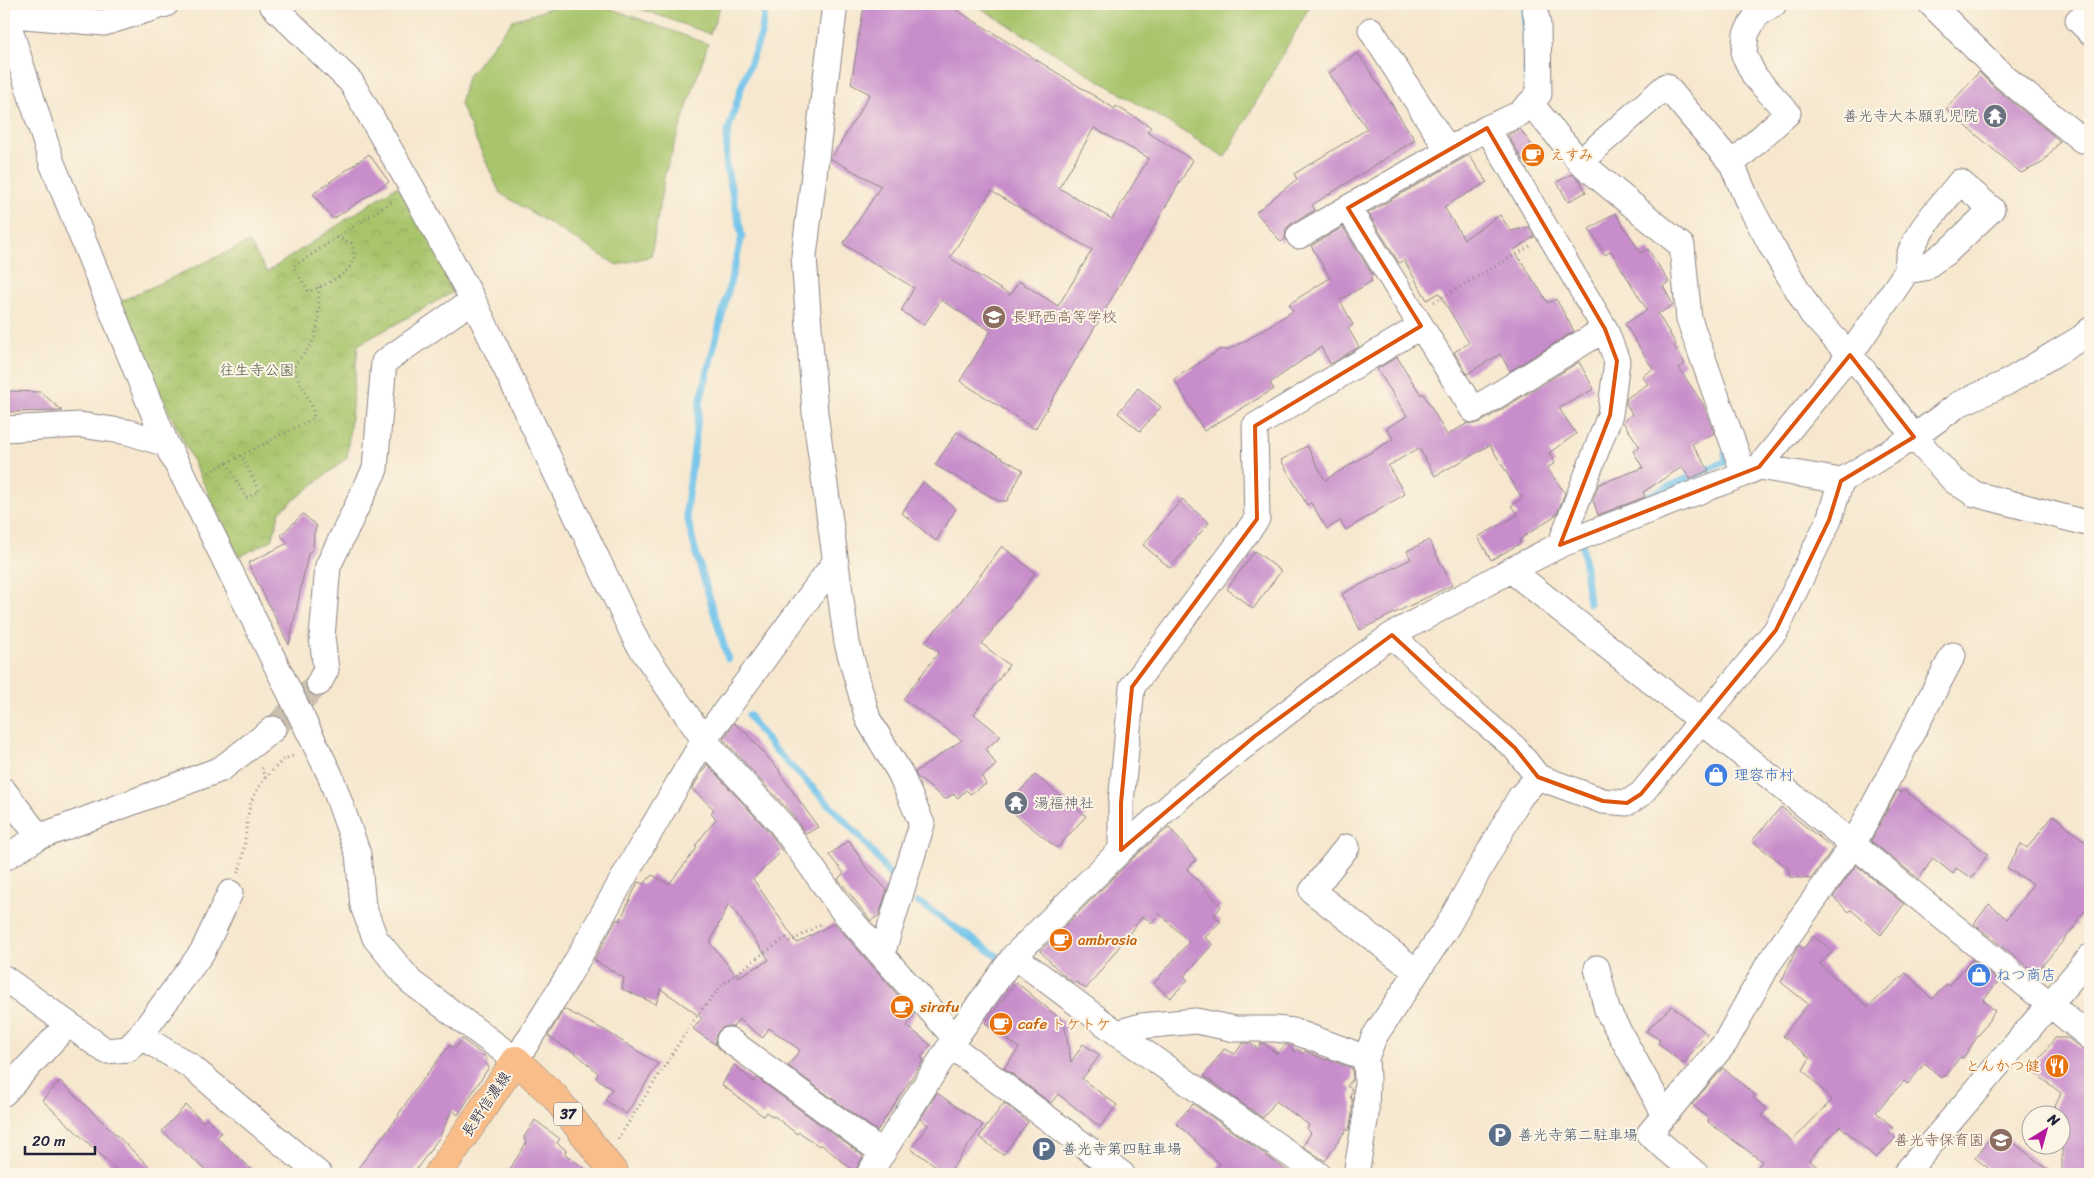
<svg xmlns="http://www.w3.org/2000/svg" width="2094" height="1178" viewBox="0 0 2094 1178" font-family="Sriracha,'Klee One',sans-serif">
<defs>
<pattern id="park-crowns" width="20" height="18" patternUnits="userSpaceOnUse" patternTransform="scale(1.25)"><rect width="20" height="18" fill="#a8c56c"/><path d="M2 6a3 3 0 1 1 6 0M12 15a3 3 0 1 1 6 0" fill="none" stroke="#90a95e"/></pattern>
</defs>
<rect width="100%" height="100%" fill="#fcf5e5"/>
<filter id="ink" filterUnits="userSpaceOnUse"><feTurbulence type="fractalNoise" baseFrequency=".02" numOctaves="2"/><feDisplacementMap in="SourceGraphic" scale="10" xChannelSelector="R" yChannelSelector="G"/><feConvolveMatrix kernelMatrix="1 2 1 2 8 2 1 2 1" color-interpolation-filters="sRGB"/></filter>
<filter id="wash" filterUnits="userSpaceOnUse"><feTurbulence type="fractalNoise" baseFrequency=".0096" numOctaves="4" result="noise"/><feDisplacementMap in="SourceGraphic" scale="20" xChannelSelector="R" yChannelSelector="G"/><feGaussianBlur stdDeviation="1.12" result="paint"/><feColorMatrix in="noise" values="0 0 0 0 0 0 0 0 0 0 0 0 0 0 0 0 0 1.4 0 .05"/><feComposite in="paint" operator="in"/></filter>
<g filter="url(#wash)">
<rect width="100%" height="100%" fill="#f6e7ce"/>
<!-- grass -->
<path fill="#a8c56c" stroke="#657454" d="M560 4H598L708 44 665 173 651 256 617 265 500 193 460 104 467 77 513 20 534 14Z
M627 4H721L710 34Z
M974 4H1311L1225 157Z"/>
<!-- park -->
<path fill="url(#park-crowns)" stroke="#657454" d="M397 186 464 286 358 345 347 458 280 511 272 540 239 557 117 303 249 242 267 272Z"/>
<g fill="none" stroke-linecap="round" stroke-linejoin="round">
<!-- stream -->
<path stroke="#6fc3eb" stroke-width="7" d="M1524 9 1527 81
M1604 515 1727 461 1725 454
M1582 540 1589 603
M728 659 696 553 686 512 700 402 742 236 726 165 727 135 741 88 761 35 766 4
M749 715C764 741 780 755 801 776 835 811 871 844 897 886
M918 902 1000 958"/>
</g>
<g id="blocks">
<!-- building -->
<path fill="#c88dcb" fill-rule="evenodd" d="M867 4H947L1115 109 1116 106 1151 127 1147 132 1193 160 1035 429 960 381 991 331 941 300 924 325 901 311 914 288 843 244 881 186 831 159 870 94 851 84 863 12ZM1094 128 1149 158 1112 219 1059 188ZM991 191 1092 250 1058 306 1019 281 1010 295 950 258Z
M1358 53 1415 140 1312 205 1315 210 1291 224 1286 229 1285 239 1281 242 1256 212 1297 179 1294 174 1367 129 1329 73Z
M1979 72 1994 87 2060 141 2042 163 2021 173 1946 109Z
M1520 129 1537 152 1523 161 1508 135Z
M369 154 389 182 333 219 313 194Z
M1469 155 1487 182 1444 207 1464 239 1500 215 1511 231 1529 227 1534 237 1514 250 1548 303 1556 299 1574 331 1510 371 1500 354 1467 374 1454 352 1469 343 1439 293 1427 300 1404 260 1399 263 1368 213Z
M1572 174 1580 181 1586 192 1568 202 1557 182Z
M1615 213 1641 253 1648 249 1669 282 1663 286 1673 305 1658 314 1676 344 1674 346 1685 364 1679 368 1703 404 1714 433 1692 444 1709 470 1690 479 1682 467 1643 492 1645 497 1598 515 1593 500 1599 484 1643 468 1633 451 1640 447 1623 422 1632 414 1626 404 1627 398 1648 384 1642 376 1653 369 1625 324 1647 310 1611 251 1605 255 1589 229Z
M1343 227 1373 276 1370 278 1372 281 1340 300 1353 325 1348 328 1359 347 1330 364 1321 347 1270 383 1274 389 1204 431 1174 379 1221 349 1227 350 1245 341 1293 311 1289 304 1330 278 1311 246Z
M1397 357 1421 395 1423 393 1447 435 1468 423 1474 424 1481 422 1579 362 1594 389 1559 408 1576 434 1549 453 1555 463 1547 468 1565 493 1557 514 1519 540 1521 543 1491 560 1478 537 1518 515 1511 506 1522 498 1490 445 1435 476 1419 448 1388 466 1405 494 1346 530 1340 521 1327 529 1311 503 1307 505 1281 460 1307 446 1325 480 1393 439 1387 428 1407 416 1377 369Z
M1138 388 1161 407 1140 431 1118 413Z
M5 391 41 392 62 411 4 412Z
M957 432 1023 470 1007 501H999L935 465Z
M923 482 956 509 936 541 902 513Z
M1182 499 1209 523 1170 568 1143 545Z
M303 514 317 526 314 533 313 548 308 554 289 645 248 563 288 543 281 535Z
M1429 540 1452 585 1360 630 1342 594 1411 559 1407 551Z
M1002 546 1035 573 982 644 1009 665 974 714 1001 736 986 749 996 765 982 777 986 784 970 794 966 790 958 798 954 794 945 799 917 777 915 772 962 740 903 699 939 652 925 642 958 605Z
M1255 551 1281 571 1253 609 1227 589Z
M734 723 747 734 780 771 779 772 818 827 806 834 792 814 723 739Z
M707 764 770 833 782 851 753 879 797 943 834 923 915 1014 907 1026 931 1045 921 1057 924 1059 877 1131 788 1066 800 1050 769 1028 763 1038 739 1019 733 1027H724L718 1031 715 1038 716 1045 693 1029 702 1018 661 989 656 1004 622 989 624 978 594 960 617 919 620 921 638 882 644 884 652 875 669 884 697 848 695 846 716 819 711 814 714 809 692 789ZM729 903 769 960 738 977 710 943Z
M1035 775 1086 816 1057 848 1006 807Z
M1898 790 1901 793 1904 790 1988 854 1972 878 1956 868 1953 874 1933 858 1919 879 1871 841Z
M1781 807 1833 848 1811 879 1790 877 1788 868 1752 841Z
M2054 815 2090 846V905L2076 922 2078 923 2036 973 1974 924 1989 904 2007 919 2033 884 2007 868 2021 844 2027 848Z
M1169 827 1196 860 1187 869 1221 906 1214 916 1221 921 1205 938 1213 944 1184 976 1188 980 1170 998 1154 983 1189 942 1159 913 1152 923 1143 916 1086 989 1076 982 1074 983 1062 974 1040 951 1131 860Z
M849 840 865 866 887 890 879 915 871 921 838 879 844 873 829 855Z
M1856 865 1904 904 1881 935 1851 910 1849 912 1833 897Z
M1813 936 1833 951 1820 964 1868 1007 1906 973 1932 999 1947 984 1949 986 1972 959 1999 981 1983 1000 1995 1011 1963 1058 1960 1057 1945 1077 1943 1075 1941 1078 1925 1063 1908 1084 1904 1081 1876 1112 1893 1128 1889 1132 1896 1138 1876 1158 1840 1126 1809 1160 1826 1174H1752L1762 1161 1708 1122 1709 1119 1692 1104 1723 1068 1755 1095 1753 1098 1767 1109 1762 1116 1792 1141 1832 1100 1803 1070 1810 1058 1783 1036 1808 1004 1781 982 1797 948 1799 945 1803 949Z
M1016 982 1064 1022 1071 1062 1083 1044 1100 1055 1082 1079 1117 1105 1100 1127 1058 1094 1051 1103 1004 1068 1019 1048 985 1023Z
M1672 1006 1707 1034 1683 1064 1658 1043 1660 1040 1646 1031Z
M564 1009 606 1031 658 1064 626 1114 605 1100 612 1089 596 1078 598 1073 578 1055 548 1036Z
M2055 1038H2068L2090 1055V1174H2062V1116H2051L2061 1093 2031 1070Z
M462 1039 487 1058 485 1063 489 1067 458 1115 452 1110 439 1138 413 1174H353L399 1116 398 1115 419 1084 450 1045 455 1049Z
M1243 1043H1250L1258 1049 1261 1043H1264L1277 1054 1285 1045H1288L1295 1052 1297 1049 1303 1054 1305 1051 1326 1060 1327 1059 1352 1068 1353 1079 1347 1086 1352 1089 1350 1097 1352 1099V1114L1349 1130H1346L1325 1161 1303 1146 1311 1133 1307 1129 1309 1125 1276 1101 1263 1118 1204 1076 1224 1049 1235 1054Z
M734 1065 754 1082 757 1078 863 1156 855 1172 821 1144 819 1146 799 1132 797 1134 774 1116 773 1117 766 1112 763 1116 722 1085Z
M60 1081 157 1174H121L42 1100Z
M937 1093 983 1125 948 1174 911 1149 928 1125 920 1119Z
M1004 1103 1028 1122 1003 1155 979 1137Z
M1193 1104 1246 1141 1291 1174H1212L1220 1164 1176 1123Z
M186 1105 203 1122 207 1118 221 1133 217 1138 257 1174H210L162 1131Z
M535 1120 560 1139 557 1143 566 1150 565 1154 592 1174H507L526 1143 524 1137Z
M1997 1129 2028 1154 2053 1174H1996L1975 1158Z"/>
</g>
</g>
<g filter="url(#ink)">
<use href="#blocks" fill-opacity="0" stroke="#8c8484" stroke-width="1"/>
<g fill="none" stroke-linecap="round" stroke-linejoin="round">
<!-- minor-tunnel -->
<path stroke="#ccc0b1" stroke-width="25" stroke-dasharray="25 12" stroke-linecap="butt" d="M273 729 319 683"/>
<!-- minor casing -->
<g stroke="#8c8484" stroke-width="27">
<path id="minor" d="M271 4 351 82 412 188 473 300 637 642 704 740 781 824 843 911 955 1038
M835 4 804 256 815 413 847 643 868 719 900 773 922 824 882 954
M1534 4 1538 25 1539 94 1519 114 1487 128 1605 329 1617 361 1610 415 1560 545
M1931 4 2003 76 2082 140 2090 134
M4 10 52 163 166 444 187 483 330 775 358 854 363 906 375 938 411 982 516 1060 567 978 634 859 704 740 835 562
M4 10 25 16 104 23 166 4
M2078 20 2090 32
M1371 30 1448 150
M1530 103 1580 162 1682 246 1689 319 1744 474
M1580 162 1666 86 1732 164 1748 202 1771 245 1812 314 1865 372 1914 437 1954 481 1975 494 2090 524
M1732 164 1788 113 1755 77 1744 55 1746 34 1757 14 1774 4
M1348 208 1473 410 1605 329
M1299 236 1487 128
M4 429 80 425 128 432 166 444
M1759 467 1850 355 1907 271C1905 241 1942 205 1960 182L1992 209 1949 250 1924 268 1907 271
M1511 570 1560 545 1744 474 1759 467 1841 481 1914 437 1959 404 2006 383 2081 338 2090 330
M1392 635 1454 696 1515 748 1538 777 1603 801 1627 803 1641 794 1776 630 1829 520 1841 481
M319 683 326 670 322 637 328 566 375 469 384 362 473 300
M4 791 39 837
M1347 847 1312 891 1417 972
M1121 850V803L1132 687 1257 519 1255 426 1421 326
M4 858 39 837 221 769 273 729
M1014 956 1117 1033 1318 1174
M1597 968 1607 1010 1665 1115
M4 978 106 1051 128 1049 140 1036 189 1065 319 1174
M1117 1033 1141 1026 1196 1021 1235 1029H1275L1293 1031 1366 1058
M140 1036 203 951 230 893
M729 1040 883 1153
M950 1045 1122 1174
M4 1093 68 1024
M869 1174 955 1038 1014 956 1121 850 1189 789 1329 680 1392 635 1511 570 1700 720 2090 1037
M1356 1174 1366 1115 1367 1079 1366 1058 1374 1037 1448 925 1520 797 1538 777
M1696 1174 1649 1134 1725 1043 1769 963 1853 845 1953 655
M1905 1174 2090 957"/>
</g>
<!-- major casing -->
<g stroke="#8c8484" stroke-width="29">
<path id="major" d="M438 1174 516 1060 555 1097 615 1174"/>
</g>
<!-- path -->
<path stroke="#8c8484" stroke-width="3" stroke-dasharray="1 4" stroke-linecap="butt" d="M337 237 351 243C352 247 354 251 354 255 354 274 323 285 309 292L293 267C326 245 359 222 393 201
M1434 302 1530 246
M227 463 246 498 259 491 242 456
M209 472 314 418 313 409 293 368C298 359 305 354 310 346 321 330 318 306 319 287
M265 778 284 759 293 756
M238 873C247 850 244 826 251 802 254 794 260 785 265 778L262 769 263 768
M618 1139 695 1018 723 984 758 957 786 938 790 942 822 923"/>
<!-- minor -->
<use href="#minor" stroke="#fff" stroke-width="25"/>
<!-- major -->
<use href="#major" stroke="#f8bd89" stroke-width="28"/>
</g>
</g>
<!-- marked area -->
<path fill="none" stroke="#de560e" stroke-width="4" stroke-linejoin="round" d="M1487 128 1605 329 1617 361 1610 415 1560 545 1759 467 1850 355 1914 437 1841 481 1829 520 1776 630 1641 794 1627 803 1603 801 1538 777 1515 748 1392 635 1255 736 1121 850V803L1132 687 1257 519 1255 426 1421 326 1348 208Z"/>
<!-- icons -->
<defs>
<g id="temple-disc" transform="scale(1.25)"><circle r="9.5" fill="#6b7280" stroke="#fcf5e5"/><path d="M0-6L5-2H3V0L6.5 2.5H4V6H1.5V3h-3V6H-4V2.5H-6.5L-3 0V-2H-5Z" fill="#fff"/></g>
<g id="cafe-disc" transform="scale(1.25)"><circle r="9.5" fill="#e8710a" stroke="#fcf5e5"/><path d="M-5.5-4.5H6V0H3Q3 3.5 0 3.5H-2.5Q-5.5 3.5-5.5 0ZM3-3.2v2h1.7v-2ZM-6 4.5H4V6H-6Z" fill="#fff"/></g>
<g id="school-disc" transform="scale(1.25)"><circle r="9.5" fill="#8d6e63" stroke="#fcf5e5"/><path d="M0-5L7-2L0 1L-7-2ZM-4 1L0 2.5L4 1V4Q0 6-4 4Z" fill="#fff"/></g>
<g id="shop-disc" transform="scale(1.25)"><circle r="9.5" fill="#3f7fe0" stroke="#fcf5e5"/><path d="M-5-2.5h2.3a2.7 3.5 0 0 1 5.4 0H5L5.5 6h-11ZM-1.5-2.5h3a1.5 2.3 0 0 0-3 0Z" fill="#fff"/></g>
<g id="restaurant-disc" transform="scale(1.25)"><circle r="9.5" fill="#e8710a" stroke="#fcf5e5"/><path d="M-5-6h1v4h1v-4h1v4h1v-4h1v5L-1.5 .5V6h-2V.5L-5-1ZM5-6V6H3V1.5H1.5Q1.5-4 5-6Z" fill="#fff"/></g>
<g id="parking-disc" transform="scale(1.25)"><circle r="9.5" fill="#5c6f8a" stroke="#fcf5e5"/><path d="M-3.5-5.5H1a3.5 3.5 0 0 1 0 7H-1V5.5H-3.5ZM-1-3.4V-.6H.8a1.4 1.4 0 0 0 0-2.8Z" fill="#fff"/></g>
</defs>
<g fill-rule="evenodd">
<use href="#temple-disc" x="1995" y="116"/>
<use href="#cafe-disc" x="1533" y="155"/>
<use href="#school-disc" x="994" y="317"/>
<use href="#shop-disc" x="1716" y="775"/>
<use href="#temple-disc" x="1016" y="803"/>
<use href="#cafe-disc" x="1061" y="940"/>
<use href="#shop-disc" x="1979" y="975"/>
<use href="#cafe-disc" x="902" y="1007"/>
<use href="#cafe-disc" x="1001" y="1024"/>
<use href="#restaurant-disc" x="2057" y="1066"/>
<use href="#parking-disc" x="1500" y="1135"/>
<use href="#school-disc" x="2001" y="1140"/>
<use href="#parking-disc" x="1044" y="1149"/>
</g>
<g text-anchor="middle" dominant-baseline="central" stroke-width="4" stroke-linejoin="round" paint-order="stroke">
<!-- shield labels -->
<rect fill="#fcf5e5" stroke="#63616e" stroke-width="1" x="554" y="1102.5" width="28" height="23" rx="4"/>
<g font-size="14" font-weight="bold" fill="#22223b">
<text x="568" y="1114">37</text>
</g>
<!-- worship labels -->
<g font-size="15" fill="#5b616d" stroke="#fcf5e5" text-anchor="end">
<text x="1978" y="116">善光寺大本願乳児院</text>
<text x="1034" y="803" text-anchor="start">湯福神社</text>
</g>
<!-- food labels -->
<g font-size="15" fill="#c56008" stroke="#fcf5e5" text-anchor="start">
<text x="1550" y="155">えすみ</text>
<text x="1078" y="940">ambrosia</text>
<text x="920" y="1007">sirafu</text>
<text x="1018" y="1024">cafe トケトケ</text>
<text x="2040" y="1066" text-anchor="end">とんかつ健</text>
</g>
<!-- education labels -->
<g font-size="15" fill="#785e54" stroke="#fcf5e5" text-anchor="start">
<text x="1012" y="317">長野西高等学校</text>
<text x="1984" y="1140" text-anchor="end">善光寺保育園</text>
</g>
<!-- park labels -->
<g font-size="15" fill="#515b4c" stroke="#fcf5e5">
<text x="257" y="370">往生寺公園</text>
</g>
<!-- shop labels -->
<g font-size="15" fill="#366cbe" stroke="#fcf5e5" text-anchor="start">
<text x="1734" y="775">理容市村</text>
<text x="1996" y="975">ねつ商店</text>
</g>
<!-- street labels -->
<g font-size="15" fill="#22223b" stroke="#fcf5e5">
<text transform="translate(486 1104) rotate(-56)">長野信濃線</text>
</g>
<!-- service labels -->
<g font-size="15" fill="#4e5e75" stroke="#fcf5e5" text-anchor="start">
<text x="1518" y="1135">善光寺第二駐車場</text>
<text x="1062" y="1149">善光寺第四駐車場</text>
</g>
</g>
<!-- margin -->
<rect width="2094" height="1178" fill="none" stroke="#fcf5e5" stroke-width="20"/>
<!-- north arrow -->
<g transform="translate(2046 1130) rotate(37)"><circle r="24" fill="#fcf5e5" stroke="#a5a1a1"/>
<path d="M0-4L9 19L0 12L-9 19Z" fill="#b5179e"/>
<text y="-8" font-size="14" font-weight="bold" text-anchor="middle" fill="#22223b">N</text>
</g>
<!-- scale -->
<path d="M25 1146v8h70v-8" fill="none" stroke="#22223b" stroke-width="2.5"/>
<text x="32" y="1146" font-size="15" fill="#22223b" stroke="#fcf5e5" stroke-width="4" paint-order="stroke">20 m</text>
</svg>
